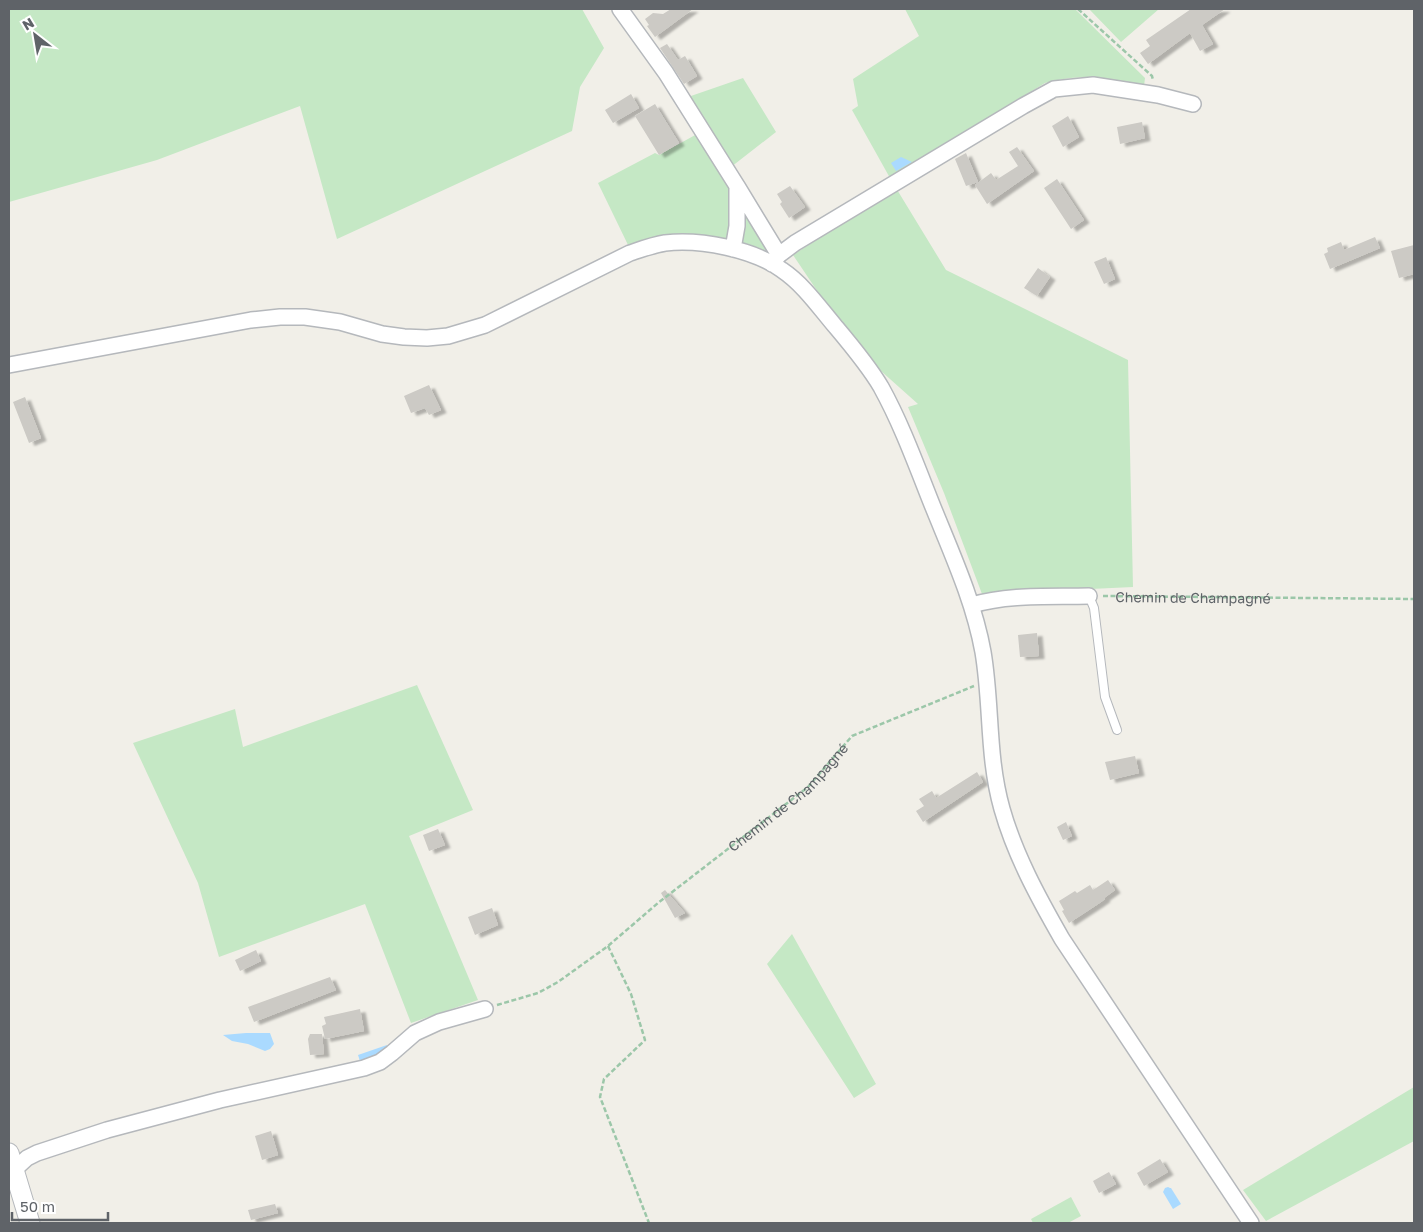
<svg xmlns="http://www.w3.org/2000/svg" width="1423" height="1232" viewBox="0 0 1423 1232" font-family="'Golos Text',sans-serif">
<defs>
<filter id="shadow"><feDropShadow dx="5.5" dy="3" stdDeviation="1" flood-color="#0004"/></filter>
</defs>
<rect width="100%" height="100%" fill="#f1efe8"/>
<!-- green -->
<path fill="#c5e8c5" d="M9 9H582L604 48 580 87 572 131 337 239 300 106 157 160 9 202Z
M905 9H1075L1145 78 1144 86C1127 89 1110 80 1093 78 1077 76 1061 79 1045 83L890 178 852 110 858 106 853 79 919 36Z
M1089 9H1159L1121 42Z
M743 78 776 132 731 167 688 97Z
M697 134 730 186 732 228 726 240 679 235 653 237 629 247 598 183 655 153 659 155Z
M896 188 946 270 1128 360 1133 587 982 594 944 493 908 407 918 404 881 371 826 304 793 255Z
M741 198 771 249C759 254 749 249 738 244Z
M417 685 473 810 409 836 478 1000 411 1023 365 904 219 957 198 883 133 743 235 709 243 747Z
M792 934 876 1084 854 1098 767 964Z
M1414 1087V1141L1266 1221 1243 1190Z
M1071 1197 1081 1216 1068 1223H1033L1031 1219Z"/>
<!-- water -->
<path fill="#aadaff" d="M901 157 912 162 896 171 891 163Z
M246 1033H270L274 1044 270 1049 265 1051 248 1044 232 1041 223 1035Z
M387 1045 386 1050 380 1054 360 1061 358 1055Z
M1168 1187 1170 1188H1171L1181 1204 1173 1209 1163 1192 1165 1188Z"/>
<!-- building -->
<path fill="#cccac5" filter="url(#shadow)" d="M671 9H693L655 37 647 26 649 25 645 19 653 13 663 14Z
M1191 9H1225L1202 25 1213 44 1200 51 1190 33 1148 64 1140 53 1150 46 1146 40Z
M667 44 678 60 685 56 697 76 684 84 660 48Z
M631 94 639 108 613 123 605 110Z
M655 104 679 143 659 155 635 116Z
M1068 116 1079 137 1063 147 1052 126Z
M1142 122 1145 138 1120 144 1117 127Z
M1017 147 1034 171 987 204 975 185 991 173 996 180 1018 166 1009 152Z
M966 153 978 182 966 186 955 159Z
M1057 179 1084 220 1071 229 1044 188Z
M790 186 805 207 789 218 780 204 782 202 777 194Z
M1375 237 1380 248 1330 269 1324 254 1328 252 1327 248 1341 242 1344 250Z
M1414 245V274L1399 278 1391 251Z
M1106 257 1115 279 1104 284 1094 262Z
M1038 268 1050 277 1037 296 1024 288Z
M429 385 441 410 429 415 425 408 411 413 404 396Z
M25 397 41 438 29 443 13 402Z
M1037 633 1039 656 1020 657 1018 635Z
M1135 756 1139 773 1110 780 1105 762Z
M977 772 983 782 923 822 916 811 924 806 919 799 932 791 936 798Z
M1066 822 1072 836 1063 840 1057 827Z
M438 829 445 845 429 851 423 835Z
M1108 880 1115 890 1104 898 1105 899 1098 904 1069 923 1062 911 1064 910 1059 901 1075 891 1077 893 1090 885 1093 890Z
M665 890 685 913 675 918 661 893Z
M492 908 498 925 475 935 468 917Z
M256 950 261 961 240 971 235 960Z
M330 977 336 990 254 1022 248 1007Z
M360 1009 364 1031 325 1039 322 1026 326 1024 324 1017Z
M310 1034H322L324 1054 310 1055 308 1039Z
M271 1131 278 1155 262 1160 255 1136Z
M1160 1159 1168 1172 1144 1186 1137 1173Z
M1109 1172 1116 1184 1099 1193 1093 1181Z
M275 1204 278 1213 251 1220 248 1210Z"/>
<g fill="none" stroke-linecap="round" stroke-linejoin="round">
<!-- service casing -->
<g stroke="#b5b8bc" stroke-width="10">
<path id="service" d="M1089 596 1094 608 1105 697 1117 730"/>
</g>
<!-- minor casing -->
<g stroke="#b5b8bc" stroke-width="18">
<path id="minor" d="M620 9 666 73 737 186
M733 249 737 226V186L779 255
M772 264 779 255 795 243 1023 106 1054 89 1093 85 1158 95 1193 104
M9 365 251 320 280 317H305L340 322 382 334 404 337 427 338 448 336 485 325 630 253C642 249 653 245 665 243 701 239 753 249 782 270 803 284 819 307 835 326 851 345 868 365 881 387 902 425 917 467 933 507 952 554 974 602 983 652 992 705 987 756 1002 809 1015 855 1038 897 1062 939L1251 1223
M972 605C1009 594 1050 597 1089 596
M14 1170 27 1158 37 1153 107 1130 220 1100 364 1068 380 1062 392 1053 415 1033 439 1022 485 1009"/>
</g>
<!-- tertiary casing -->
<g stroke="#b5b8bc" stroke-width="21">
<path id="tertiary" d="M9 1153 30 1223"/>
</g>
<!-- path -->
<g stroke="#9cc7a9" stroke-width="2.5" stroke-dasharray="5 2.5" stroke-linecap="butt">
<path d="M1078 9 1152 76 1153 80"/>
<path id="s1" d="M1103 596 1414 599"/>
<path d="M608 946 631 994 645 1040 604 1079 600 1097 649 1223"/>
<path id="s2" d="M497 1005 538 993 558 982 608 946 658 903 808 787 852 736 974 686"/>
</g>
<!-- service -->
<use href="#service" stroke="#fff" stroke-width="8"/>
<!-- minor -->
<use href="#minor" stroke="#fff" stroke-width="15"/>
<!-- tertiary -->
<use href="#tertiary" stroke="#fff" stroke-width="19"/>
</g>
<g text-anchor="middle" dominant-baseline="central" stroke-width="5" stroke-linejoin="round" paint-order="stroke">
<!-- street labels -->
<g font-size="14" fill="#5f6368" stroke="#fff">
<text stroke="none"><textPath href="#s1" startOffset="90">Chemin de Champagné</textPath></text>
<text stroke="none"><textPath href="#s2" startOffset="361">Chemin de Champagné</textPath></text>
</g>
</g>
<!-- border -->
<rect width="1423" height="1232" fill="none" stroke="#5f6368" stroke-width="20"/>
<!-- north arrow -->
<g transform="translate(35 35) rotate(329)" stroke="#ffffff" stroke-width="4" paint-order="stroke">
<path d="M0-4L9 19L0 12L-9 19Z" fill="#5f6368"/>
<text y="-8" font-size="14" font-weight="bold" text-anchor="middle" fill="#5f6368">N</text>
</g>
<!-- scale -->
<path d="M12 1212v8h96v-8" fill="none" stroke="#5f6368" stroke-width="2.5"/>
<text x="20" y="1212" font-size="15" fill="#5f6368" stroke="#ffffff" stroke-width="4" paint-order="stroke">50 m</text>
</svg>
